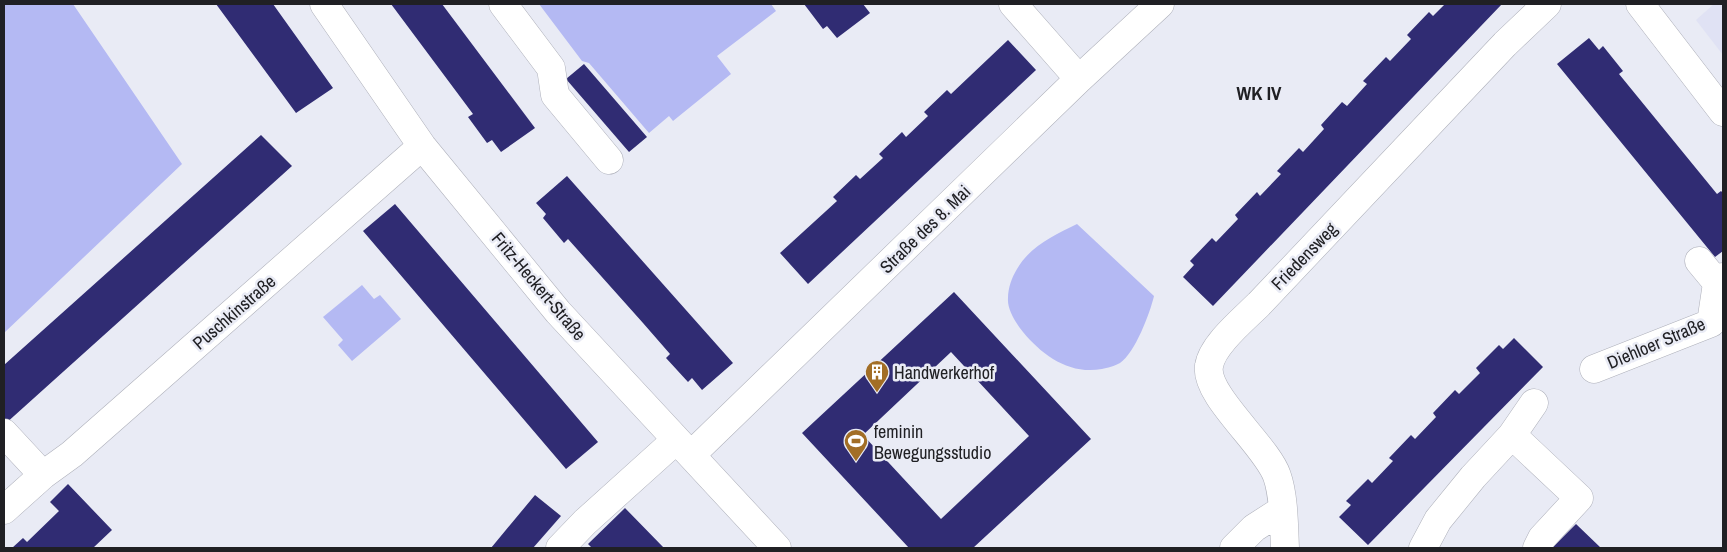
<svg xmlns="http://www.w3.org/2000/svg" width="1727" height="552" viewBox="0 0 1727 552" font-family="'Archivo Narrow',sans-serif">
<rect width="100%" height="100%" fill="#e9ebf5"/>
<!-- built -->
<path fill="#e0e2f4" d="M1714 4H1723V55L1696 20Z"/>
<!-- green -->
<path fill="#b4b9f3" d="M4 4H73L182 164 4 333Z
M539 4H771L776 11 717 56 731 74 673 121 669 116 649 133 589 63 582 61Z
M1077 224 1154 296C1150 313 1135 353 1120 363 1115 366 1107 368 1102 369 1070 375 1043 356 1023 332 1016 323 1007 310 1008 298 1008 288 1012 277 1017 269 1030 246 1055 235 1077 224Z
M362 285 374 299 380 295 401 319 352 361 338 345 343 340 323 317Z"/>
<!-- building -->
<path fill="#302c73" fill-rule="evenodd" d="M216 4H273L333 88 296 113Z
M391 4H442L535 128 501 152 492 140 487 143 468 117 473 114Z
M804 4H863L870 13 837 38 827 26 823 29Z
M1445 4H1502L1213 306 1183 277 1194 265 1190 261 1212 238 1216 242 1238 219 1235 215 1257 192 1260 196 1281 174 1277 171 1299 148 1303 152 1324 129 1321 125 1342 102 1347 106 1367 84 1363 81 1386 57 1390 61 1411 39 1407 35 1429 12 1433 16Z
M1589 38 1599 50 1603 46 1623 71 1619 74 1717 194 1721 191 1723 193V251L1715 257 1557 64Z
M1008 40 1036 70 808 284 780 253 837 201 833 197 856 175 860 179 883 158 879 154 902 132 906 137 928 116 924 112 947 90 951 94Z
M584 64 647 137 629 152 566 79Z
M261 135 292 166 4 425V365Z
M567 176 733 363 702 390 692 378 688 382 666 358 670 354 643 323 568 239 564 243 543 218 546 214 536 203Z
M395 204 598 442 566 469 363 231Z
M954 292 1091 439 973 548H909L802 433ZM951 352 1029 436 941 519 863 435Z
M1514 338 1543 367 1368 545 1339 517 1351 505 1346 501 1368 479 1372 483 1393 461 1389 458 1411 435 1415 439 1436 417 1433 413 1455 390 1459 394 1480 373 1476 368 1499 345 1503 349Z
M68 484 112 530 93 548H12L23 538 27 542 59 511 50 502Z
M535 495 561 516 533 548H491Z
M625 508 664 548H592L588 544Z
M1576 524 1601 548H1552Z"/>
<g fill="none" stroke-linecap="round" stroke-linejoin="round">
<!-- minor casing -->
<g stroke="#aeb0ba" stroke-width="29">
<path id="minor" d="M324 4 422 146 558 312 777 548
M503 4 551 68 555 95 609 160
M1013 4 1079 79
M1699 261 1723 290
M1594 369 1711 323 1717 283 1723 277
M4 433 43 475
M1512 435 1534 403
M691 455 1079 79 1160 4
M4 510 43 475 72 454 422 146
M560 548 585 522 676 440
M1234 548 1254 528 1282 510
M1285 548C1284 526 1284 496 1277 476 1267 446 1204 395 1209 366 1212 345 1244 319 1259 304L1505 44 1547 4
M1423 548 1438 520 1473 477 1512 435 1579 498 1542 538 1537 548"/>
</g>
<!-- tertiary casing -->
<g stroke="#aeb0ba" stroke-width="29">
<path id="tertiary" d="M1640 4 1723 112"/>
</g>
<!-- minor -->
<use href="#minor" stroke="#fff" stroke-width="28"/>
<!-- tertiary -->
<use href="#tertiary" stroke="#fff" stroke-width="28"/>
</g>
<!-- icons -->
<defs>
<g id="building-pin" transform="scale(1.25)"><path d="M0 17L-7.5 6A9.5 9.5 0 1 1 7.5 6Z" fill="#a26e26" stroke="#e9ebf5"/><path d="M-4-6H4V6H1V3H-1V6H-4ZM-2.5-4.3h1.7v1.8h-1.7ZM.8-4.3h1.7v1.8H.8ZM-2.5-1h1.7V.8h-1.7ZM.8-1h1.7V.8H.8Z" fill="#fff"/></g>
<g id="stadium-pin" transform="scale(1.25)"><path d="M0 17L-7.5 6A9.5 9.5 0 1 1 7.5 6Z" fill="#a26e26" stroke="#e9ebf5"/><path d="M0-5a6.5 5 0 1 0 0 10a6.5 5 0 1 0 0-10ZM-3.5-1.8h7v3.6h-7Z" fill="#fff"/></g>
</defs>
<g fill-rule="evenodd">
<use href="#building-pin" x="877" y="372"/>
<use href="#stadium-pin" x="856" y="441"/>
</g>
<g text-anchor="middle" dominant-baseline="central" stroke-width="5" stroke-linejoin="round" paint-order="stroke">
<!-- street labels -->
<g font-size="18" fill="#202024" stroke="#e9ebf5">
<text transform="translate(925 229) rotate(-44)">Straße des 8. Mai</text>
<text transform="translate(1304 256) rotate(-46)">Friedensweg</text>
<text transform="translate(539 286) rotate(50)">Fritz-Heckert-Straße</text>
<text transform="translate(234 312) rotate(-41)">Puschkinstraße</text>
<text transform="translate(1656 343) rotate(-23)">Diehloer Straße</text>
</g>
<!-- poi labels -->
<g font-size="18" fill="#202024" stroke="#e9ebf5" text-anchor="start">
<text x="894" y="372">Handwerkerhof</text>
<text x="874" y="431">feminin<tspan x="874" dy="21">Bewegungsstudio</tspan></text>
</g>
<!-- neighbourhood labels -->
<g font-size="19" font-weight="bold" fill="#202024" stroke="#e9ebf5">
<text x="1259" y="93">WK IV</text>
</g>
</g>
<!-- border -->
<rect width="1727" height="552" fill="none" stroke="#202024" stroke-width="10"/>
</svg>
